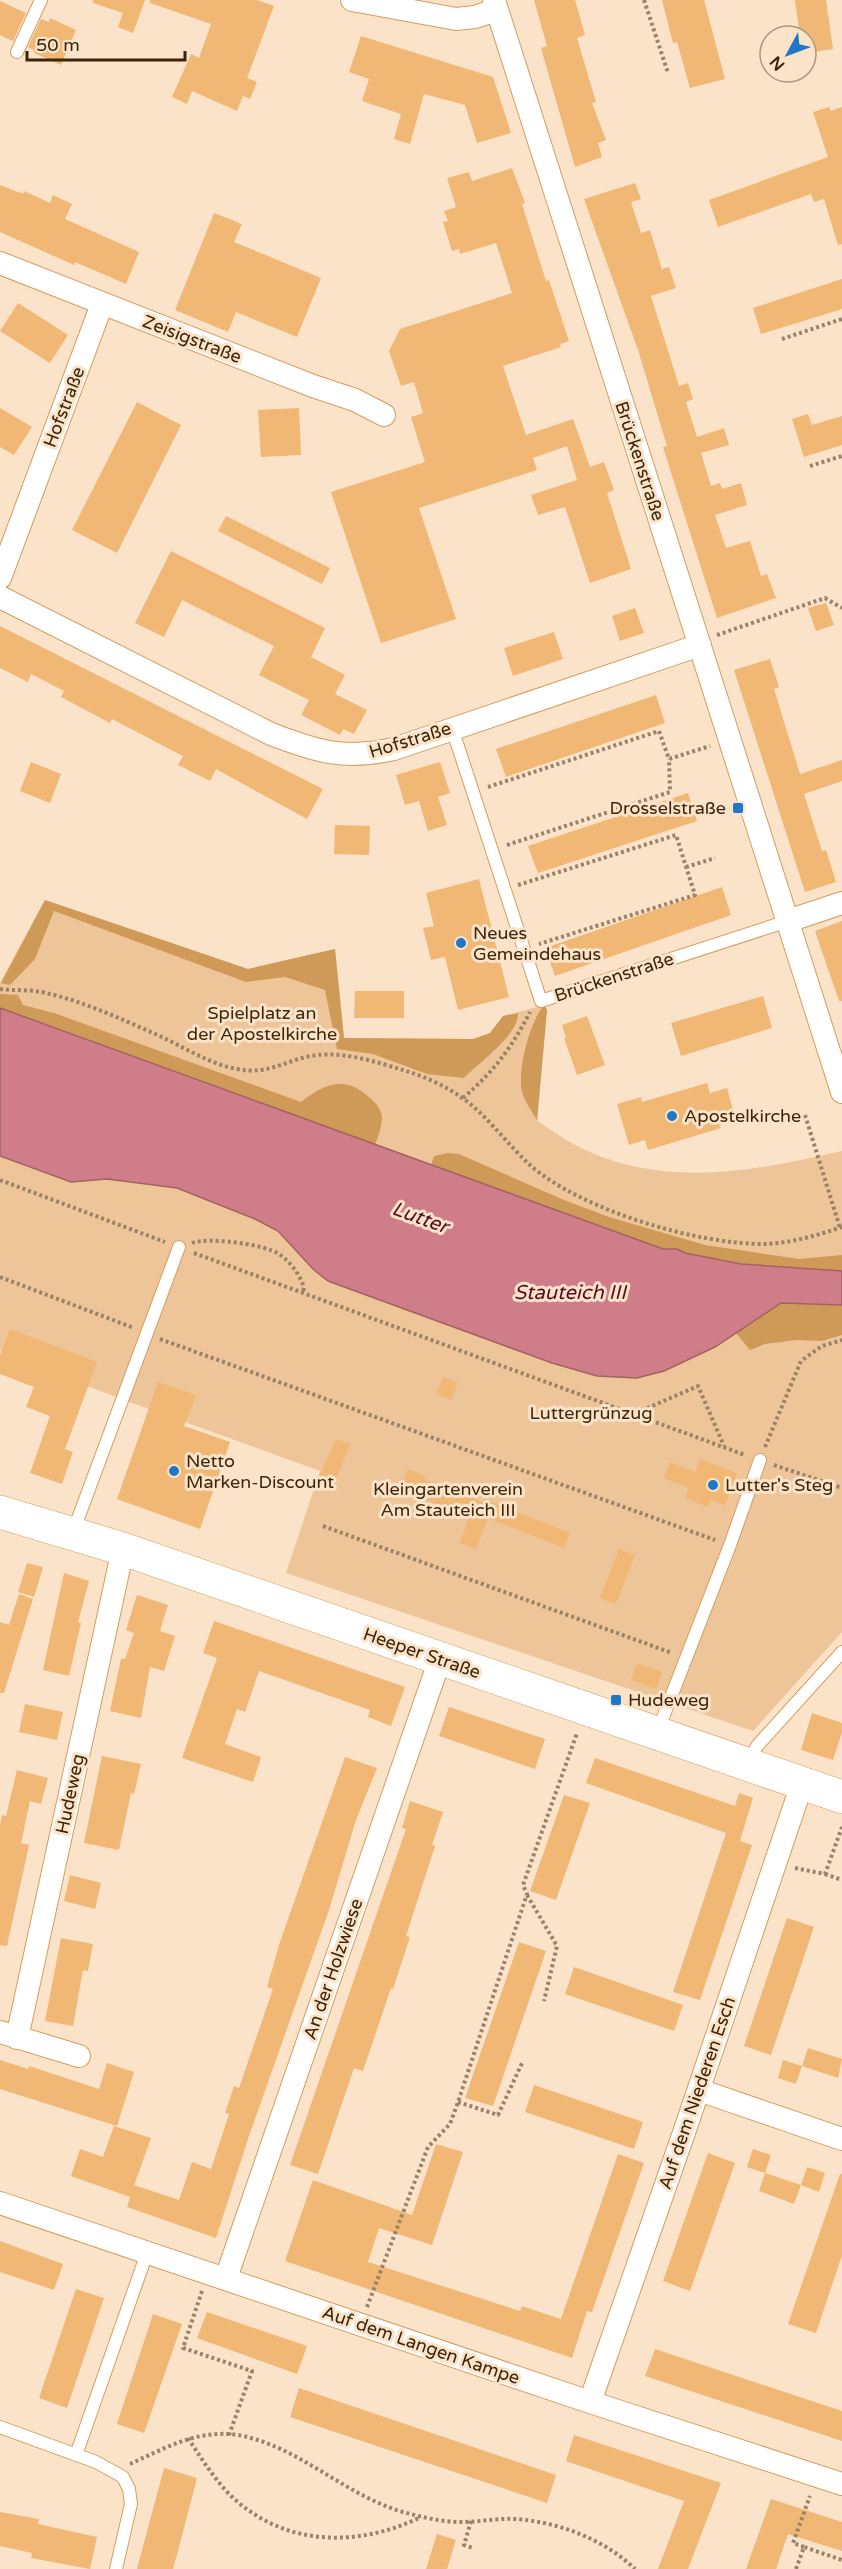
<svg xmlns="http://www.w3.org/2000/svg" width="842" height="2569" viewBox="0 0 842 2569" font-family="'Varela Round',sans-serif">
<rect width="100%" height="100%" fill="#fbe3ca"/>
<!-- green -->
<path fill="#eec598" d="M45 900 248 969 335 949 344 1038 474 1039 490 1033 503 1016 544 1005 547 1010 537 1121C553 1131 568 1142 585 1150 668 1188 756 1171 842 1151V1632L753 1731 286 1573 320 1471 127 1401 2 1354 0 1348V983Z"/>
<!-- forest -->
<path fill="#cf9958" d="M45 900 248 969 335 949 344 1038 473 1039 490 1033 503 1016 518 1013C519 1035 479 1062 464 1078L427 1074 373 1054 337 1049 325 990 285 977 246 982 54 911 35 959 10 985 1 983Z
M0 994 18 995 23 1005 54 1013 301 1102C325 1083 346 1075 370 1098 376 1103 381 1109 382 1117 382 1126 378 1137 375 1145L0 1008Z
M544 1005 547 1010 537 1121C533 1112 524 1101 522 1091 517 1070 530 1021 544 1005Z
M448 1153 459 1154 564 1200 609 1217 705 1245 799 1259 842 1255V1271L741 1264 685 1253 677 1249H663L431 1165 434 1156Z
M781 1303 842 1305V1335L822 1341 796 1340 765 1344 750 1350 736 1333Z"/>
<!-- water -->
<path fill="#d07d8a" stroke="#a36363" stroke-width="1.5" d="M0 1008 663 1249H677L685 1253 741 1264 842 1271V1305L781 1303 715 1347 664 1371 637 1378 597 1376 552 1363 328 1281 313 1269 278 1231 255 1219 177 1188 107 1179 71 1182 0 1156Z"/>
<!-- building -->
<path fill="#f0b775" d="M93 0H145L133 33 118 27 123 13 93 3Z
M150 0H257L274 6 247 78 257 82 250 99 243 96 237 111 192 91 187 104 172 97 191 54 199 58 211 24 150 3Z
M534 0H575L585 35 577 38 596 102 592 103 606 140 598 143 602 157 575 167 541 48 547 46Z
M662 0H704L725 79 690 88 677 42 673 43Z
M795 0H826L833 49 806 53V36H800Z
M0 1 26 13 13 41 0 35Z
M50 18 76 30 61 65 34 53 35 51 28 47 41 19 49 22Z
M361 36 493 77 511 133 477 143 465 105 424 94 410 144 394 139 401 114 362 101 369 79 349 72Z
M829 107 831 111 842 107V244L838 245 824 199 814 202 811 194 718 227 709 200 828 157 813 112Z
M512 168 525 203 522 204 546 281 549 280 569 341 560 344 561 347 503 366 526 435 573 419 590 467 604 462 614 490 607 493 631 569 590 583 565 507 538 515 531 495 577 480 567 446 533 458 537 470 419 508 456 619 381 643 331 492 425 462 411 417 423 413 414 382 401 386 389 351 400 329 512 293 496 243 460 254 459 249 452 251 443 222 448 221 444 211 456 207 447 178 469 172 472 181Z
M635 183 641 199 631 202 641 233 650 230 662 269 669 267 676 288 651 296 679 386 688 383 693 399 686 402 697 437 724 428 729 445 701 453 711 486 720 483 722 489 741 483 747 505 715 515 726 548 750 541 761 576 767 574 776 598 717 618 663 447 667 446 638 350 584 199Z
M0 185 23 194 24 191 50 203 53 195 72 204 65 219 139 252 126 284 75 262 74 265 0 232Z
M214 213 242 224 234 242 321 278 297 337 236 312 228 332 175 310Z
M842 279V309L761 334 753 308Z
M18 303 68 335 50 363 0 331Z
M137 402 181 425 117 553 72 530Z
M0 408 32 427 14 455 0 447Z
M299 408 301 455 261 457 258 410Z
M808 414 812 425 842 416V445L804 457 792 419Z
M226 516 330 568 322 584 218 531Z
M171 551 325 628 311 657 345 675 335 694 367 710 354 734 343 729 340 735 301 715 309 700 259 675 274 646 182 600 164 637 135 623Z
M826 603 834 625 816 631 808 608Z
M635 608 644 633 620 641 612 616Z
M0 626 323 789 307 819 216 769 210 781 178 765 183 756 112 719 110 723 61 697 64 691 31 674 28 682 0 668Z
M554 632 563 659 513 676 504 648Z
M770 659 779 687 774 689 800 774 842 760V781L804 794 822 851 826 850 836 882 805 892 734 670Z
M656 695 665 723 506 777 496 749Z
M31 762 61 774 50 803 20 791Z
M440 762 450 793 438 797 447 825 428 831 419 801 405 805 396 775Z
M688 793 697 821 538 873 528 846Z
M335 825 370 826 369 855 334 854Z
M479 879 509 997 458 1010 445 957 431 960 423 928 434 926 426 893Z
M722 887 731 915 555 976 545 948Z
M842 921V1001H839L815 931Z
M355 991H404V1018H354Z
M763 996 772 1028 681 1056 671 1023Z
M587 1016 605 1065 577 1075 564 1038H566L562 1025Z
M707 1083 710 1093 727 1088 734 1113 728 1115 731 1122 719 1126 721 1128 648 1150 645 1140 629 1145 617 1104 641 1097 642 1102Z
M10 1329 97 1362 65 1449 73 1452 62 1484 30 1473 50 1416 26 1407 34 1387 0 1374V1355Z
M443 1377 458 1383 451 1400 436 1394Z
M158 1382 196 1395 184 1426 230 1442 200 1529 117 1499Z
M336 1439 350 1444 334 1485 318 1479Z
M700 1459 737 1473 725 1505 710 1500 708 1507 685 1498 689 1488 664 1478 670 1462 695 1472Z
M408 1469 425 1476 424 1480 483 1502 484 1499 570 1533 564 1548 488 1518 476 1549 460 1543 469 1517 400 1489Z
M619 1549 635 1555 616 1604 600 1598Z
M27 1563 43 1567 34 1597 18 1592Z
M64 1573 89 1581 78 1622 81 1623 69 1676 43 1670Z
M19 1594 33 1599 4 1693H0V1622L9 1625Z
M137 1595 168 1605 160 1631 175 1636 164 1671 150 1667 141 1718 110 1711 121 1659H125L134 1633 126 1630Z
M214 1621 405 1687 391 1726 368 1717 370 1710 259 1671 245 1712 237 1709 225 1744 261 1757 253 1782 182 1758 217 1658 203 1653Z
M637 1663 662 1672 656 1689 631 1680Z
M25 1704 63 1712 57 1740 19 1732Z
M449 1707 545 1739 535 1769 439 1736Z
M812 1713 842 1723V1732L833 1760 801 1750Z
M102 1756 141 1764 134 1794 131 1793 119 1850 84 1843Z
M345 1757 377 1768 356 1820 329 1910 249 2136 216 2238 127 2207 134 2185 179 2200 192 2162 211 2169 229 2114 225 2113 234 2086 239 2088 273 1989 267 1987 280 1942Z
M595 1758 735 1806 739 1793 753 1798 740 1841 752 1845 700 2000 673 1992 726 1833 586 1783Z
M17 1770 48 1778 41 1804 30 1801 21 1843 29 1845 7 1946 0 1945V1826L2 1815 6 1816Z
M564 1795 590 1803 556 1900 530 1891Z
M410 1801 443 1812 432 1845 435 1846 406 1936 410 1937 393 1989 391 1988 363 2071 354 2068 318 2174 290 2165 406 1829 402 1828Z
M70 1875 101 1883 95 1909 64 1901Z
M787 1918 814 1927 771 2055 744 2046Z
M61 1938 93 1944 88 1971 83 1970 73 2026 45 2021Z
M519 1942 546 1951 493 2106 465 2098Z
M574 1967 683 2005 674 2031 565 1994Z
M808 2048 842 2059 838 2078 802 2066Z
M0 2060 28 2069 29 2066 99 2089 107 2063 134 2072 117 2126 0 2089Z
M783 2060 802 2066 796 2084 778 2078Z
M534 2085 643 2122 634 2149 525 2112Z
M114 2126 151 2138 130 2197 71 2176 80 2149 103 2157Z
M436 2144 463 2152 432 2245 379 2228 368 2262 520 2311 522 2306 561 2319 618 2154 644 2163 592 2312 587 2311 572 2358 285 2261 313 2180 412 2215Z
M753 2149 771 2155 765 2173 747 2167Z
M708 2153 735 2163 690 2291 663 2281Z
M807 2167 825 2173 819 2192 801 2185Z
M765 2173 801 2185 794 2204 759 2191Z
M840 2174H842V2255L816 2333 788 2324Z
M0 2241 63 2264 54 2290 0 2272Z
M76 2289 104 2298 67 2408 39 2398Z
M207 2312 307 2346 297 2374 197 2338Z
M153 2314 182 2324 144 2433 117 2424Z
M655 2349 842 2411V2441L645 2376Z
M299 2388 556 2475 547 2503 290 2417Z
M574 2435 721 2483 688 2569H658L684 2501 566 2461Z
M164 2468 197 2478 178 2551 173 2569H137Z
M771 2499 842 2522V2551L788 2534 776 2569H746Z
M0 2512 39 2519 38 2524 97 2537 90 2569 31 2558 32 2553 0 2546Z
M437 2534 456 2540 447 2569H426Z"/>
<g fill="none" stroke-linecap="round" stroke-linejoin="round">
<!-- lane casing -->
<g stroke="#d59d5b" stroke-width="14">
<path id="lane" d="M17 52 41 0
M452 728 541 1001 788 921
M73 1532 179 1247
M657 1733 730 1545 760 1460
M748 1763 757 1746 842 1652
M0 2427 96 2462 123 2477 129 2489 131 2504 116 2569
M76 2455 147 2253"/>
</g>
<!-- street casing -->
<g stroke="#d59d5b" stroke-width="24">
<path id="street" d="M352 0 456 19 475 17 496 10
M494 0 842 1092
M0 263 313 386 355 400 384 415
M0 578 102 304
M0 597 271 734C318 752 344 760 394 749L700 645
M788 921 842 903
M0 2032 79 2056
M17 2038 123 1549
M699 2090 842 2139
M0 2203 590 2402 842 2484
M226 2278 440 1659
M590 2402 688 2121 802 1784"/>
</g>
<!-- secondary casing -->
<g stroke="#d59d5b" stroke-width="34">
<path id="secondary" d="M0 1512 123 1549 842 1797"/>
</g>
<!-- path -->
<path stroke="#998267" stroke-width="4" stroke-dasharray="3 3" stroke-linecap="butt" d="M644 0 668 73
M782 339 842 319
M810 466 842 456
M717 635 825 598 842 608
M488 787 659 731 669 759 710 746
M507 845 670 792 669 759
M686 867 715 858
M518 885 676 835 695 895 539 944
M0 989C15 991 30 989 46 993 82 1001 119 1018 153 1033 181 1045 208 1064 237 1069 270 1076 288 1058 317 1055 345 1052 377 1062 403 1070 423 1076 444 1085 461 1097 486 1114 507 1144 530 1165 581 1210 698 1245 766 1244 791 1243 818 1235 842 1227
M463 1098C494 1071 511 1049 530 1012
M805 1115 840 1228
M0 1180 165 1242
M192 1243C208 1237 264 1244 279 1254 291 1262 299 1274 304 1287L303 1292
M194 1253 745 1455
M0 1277 134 1328
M160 1339 715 1540
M636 1413 698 1386 724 1446
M765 1447 801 1361 822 1346 842 1340
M774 1465 842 1488
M323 1526 672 1653
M795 1868 825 1874 842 1827
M825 1874 842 1880
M527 1895 557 1946 544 2001
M458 2102 498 2115 523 2061
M202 2291 183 2348 252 2371 229 2435
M367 2307 428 2147 450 2124 458 2102 527 1894 523 1885 577 1733
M188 2438C201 2458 213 2477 229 2494 283 2547 357 2548 421 2517
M130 2464C165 2448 198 2429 238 2435 299 2446 344 2495 403 2512 422 2517 441 2522 461 2522 479 2522 497 2518 516 2519 558 2522 604 2539 635 2569
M471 2521 464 2545 473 2548
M804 2547 793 2543 810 2496
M796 2569 804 2547 842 2560"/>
<!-- lane -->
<use href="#lane" stroke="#fff" stroke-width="12"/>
<!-- street -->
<use href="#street" stroke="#fff" stroke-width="22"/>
<!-- secondary -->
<use href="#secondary" stroke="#fff" stroke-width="33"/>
</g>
<!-- markers -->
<g fill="#1e78c5" stroke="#fbe3ca" stroke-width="2">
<rect x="732" y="802" width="12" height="12" rx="3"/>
<circle cx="461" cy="943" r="6"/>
<circle cx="672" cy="1116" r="6"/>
<circle cx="174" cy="1471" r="6"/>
<circle cx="713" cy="1485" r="6"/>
<rect x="610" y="1694" width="12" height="12" rx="3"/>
</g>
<g text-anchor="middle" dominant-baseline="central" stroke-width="6" stroke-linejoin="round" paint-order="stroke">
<!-- street labels -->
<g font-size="18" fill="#3b2508" stroke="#fbe3ca">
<text transform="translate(192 339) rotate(21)">Zeisigstraße</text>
<text transform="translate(64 407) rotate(-69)">Hofstraße</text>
<text transform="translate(640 461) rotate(72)">Brückenstraße</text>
<text transform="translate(410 740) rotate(-17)">Hofstraße</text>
<text transform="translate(614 977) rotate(-18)">Brückenstraße</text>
<text transform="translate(422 1653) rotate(19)">Heeper Straße</text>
<text transform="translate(70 1794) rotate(-78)">Hudeweg</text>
<text transform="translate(333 1969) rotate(-71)">An der Holzwiese</text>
<text transform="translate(697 2093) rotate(-71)">Auf dem Niederen Esch</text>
<text transform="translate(421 2345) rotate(19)">Auf dem Langen Kampe</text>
</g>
<!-- poi labels -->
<g font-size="18" fill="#3b2508" stroke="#fbe3ca" text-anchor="start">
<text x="726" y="808" text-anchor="end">Drosselstraße</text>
<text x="473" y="933">Neues<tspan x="473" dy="21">Gemeindehaus</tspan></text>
<text x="684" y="1116">Apostelkirche</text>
<text x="186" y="1461">Netto<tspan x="186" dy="21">Marken-Discount</tspan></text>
<text x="725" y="1485">Lutter's Steg</text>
<text x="628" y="1700">Hudeweg</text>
</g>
<!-- park labels -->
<g font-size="18" fill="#3d2709" stroke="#fbe3ca">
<text x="262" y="1013">Spielplatz an<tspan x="262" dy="21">der Apostelkirche</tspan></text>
<text x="591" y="1413">Luttergrünzug</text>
<text x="448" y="1489">Kleingartenverein<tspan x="448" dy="21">Am Stauteich III</tspan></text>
</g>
<!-- water labels -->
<g font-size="20" font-style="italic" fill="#580c22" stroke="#fbe3ca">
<text transform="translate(420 1218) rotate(20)">Lutter</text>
<text x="570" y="1293">Stauteich III</text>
</g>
</g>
<!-- north arrow -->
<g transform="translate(788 54) rotate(229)"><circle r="28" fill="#fbe3ca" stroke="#ae977c" stroke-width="1.5"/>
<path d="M0-4.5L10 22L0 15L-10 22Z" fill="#1e78c5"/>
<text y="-9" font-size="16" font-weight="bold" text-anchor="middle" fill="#3b2508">N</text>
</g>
<!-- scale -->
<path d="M27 51v9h158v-9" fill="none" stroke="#3b2508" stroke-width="3"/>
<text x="36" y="51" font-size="18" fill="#3b2508" stroke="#fbe3ca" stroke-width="4.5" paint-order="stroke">50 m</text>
</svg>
